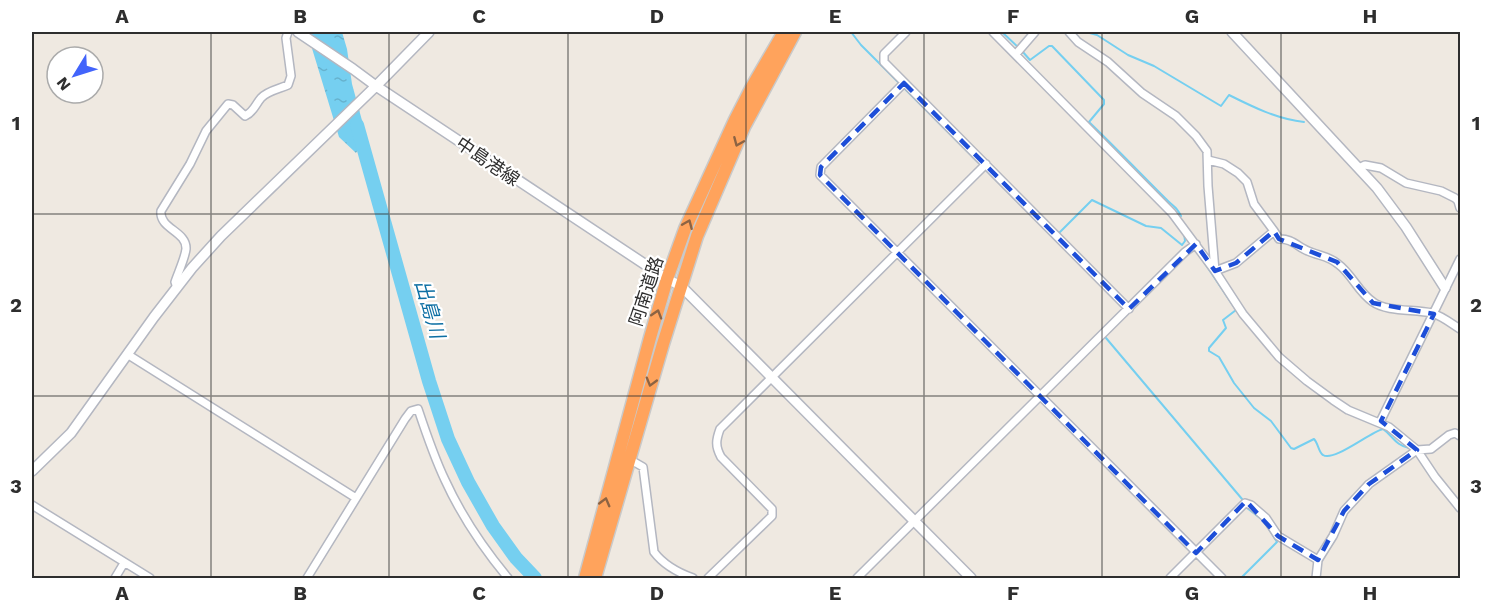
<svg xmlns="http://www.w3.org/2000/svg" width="1492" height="610" viewBox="0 0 1492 610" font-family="'Work Sans','Noto Sans JP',sans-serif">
<defs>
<pattern id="water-ripples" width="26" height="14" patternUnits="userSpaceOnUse" patternTransform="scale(1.5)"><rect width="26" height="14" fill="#75cff0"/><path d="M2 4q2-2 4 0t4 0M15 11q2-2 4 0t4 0" fill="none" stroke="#66b2ce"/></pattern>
</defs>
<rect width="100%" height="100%" fill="#efe9e1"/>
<!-- water -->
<path fill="url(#water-ripples)" d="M307 32H342L347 49 352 84 366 135 356 153 339 137Z"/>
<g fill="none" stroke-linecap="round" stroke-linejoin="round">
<!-- stream -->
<path stroke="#75cff0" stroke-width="2" d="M851 32 861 45 1116 300
M1002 32 1018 47
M1086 32 1097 35 1128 55 1154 66 1221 106 1229 95C1253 107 1277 119 1304 122
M1022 51 1030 60 1049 46H1052L1104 100V104L1089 122C1115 147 1140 173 1166 199 1173 207 1176 205 1181 216
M1059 233 1092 200 1146 226 1161 228 1182 245 1185 241 1184 233
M1202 259 1236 310 1223 320 1226 328 1209 348V351L1219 357 1234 383 1254 408 1271 421 1291 448 1294 449 1314 439C1318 443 1319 453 1323 455 1334 462 1370 432 1383 429 1394 437 1395 445 1409 448
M1106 338 1242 499
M1241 578 1277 542 1264 521 1247 508"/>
<!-- river -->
<path stroke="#75cff0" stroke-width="14" d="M357 125 429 381 448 439 468 482 493 526 516 558 535 578"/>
<!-- street casing -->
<g stroke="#b4b7c1" stroke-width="10">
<path id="street" d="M906 32 884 54V62L1129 309
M993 32 1172 213 1215 271 1243 314 1279 357 1307 381 1333 400 1348 410 1389 427 1417 450 1435 477 1460 508
M1069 32 1078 42 1108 62 1142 93 1176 116 1196 136 1207 151 1208 186 1215 271 1236 263 1274 231 1254 204 1247 182 1238 173 1224 164 1208 160
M1016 54 1035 32
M904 83 821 167 820 175 1222 578
M1359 168 1365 165 1381 168 1406 183 1441 191 1455 198 1458 201 1460 208
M1274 231 1279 239C1291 238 1298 247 1308 251 1319 256 1329 256 1338 264 1352 274 1358 292 1373 302 1387 312 1414 309 1432 313 1442 316 1452 324 1460 329
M177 288 175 282C178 273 185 258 186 249 187 231 159 229 161 211L190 164 206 131 228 104 233 105 245 116C254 112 255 105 261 98 267 91 279 89 288 85L291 76 286 38 288 32
M127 354 356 498
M1380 422 1460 259
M629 459 643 467 654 552C663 564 679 573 693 578
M32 505 150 578
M115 578 124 563
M307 578 405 419 411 411 418 409C426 433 434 457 445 480 461 515 483 548 508 578
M708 578 772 516V509L721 457C715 446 716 440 720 429L986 164
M857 578 1185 252 1196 244
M1170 578 1245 503 1251 505 1266 518 1278 536 1318 560
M1316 578 1318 560 1333 536 1344 511 1369 484 1417 450 1431 449 1449 435 1455 433 1460 436"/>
</g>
<!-- secondary casing -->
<g stroke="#b4b7c1" stroke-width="12">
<path id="secondary" d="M298 32 353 69 376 86 667 279 681 286 971 578
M1232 32 1377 188 1406 227 1445 288
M32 471 71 433 154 317 192 268 221 236 376 86 429 32"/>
</g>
<!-- highway casing -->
<g stroke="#c9c9c9" stroke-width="15">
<path id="highway" d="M585 578 650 338 667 279 685 229 735 120 753 85 784 32
M595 578 663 344 697 236 744 127 795 32"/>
</g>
<!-- street -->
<use href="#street" stroke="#fff" stroke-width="7"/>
<!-- secondary -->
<use href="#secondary" stroke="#fff" stroke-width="9"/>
<!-- highway -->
<use href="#highway" stroke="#ffa35c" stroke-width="12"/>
</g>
<!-- one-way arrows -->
<defs><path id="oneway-chevron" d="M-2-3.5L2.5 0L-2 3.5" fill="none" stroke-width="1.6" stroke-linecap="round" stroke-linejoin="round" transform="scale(1.5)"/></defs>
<g stroke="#8c6343">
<use href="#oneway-chevron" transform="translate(738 142) rotate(113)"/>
<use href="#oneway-chevron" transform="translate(688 224) rotate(-67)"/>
<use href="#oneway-chevron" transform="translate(657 314) rotate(-73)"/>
<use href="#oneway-chevron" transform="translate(651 382) rotate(106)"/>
<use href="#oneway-chevron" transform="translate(605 502) rotate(-75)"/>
</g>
<!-- marked area -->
<path fill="none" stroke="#1d4ed8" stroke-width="4.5" stroke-dasharray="12 8" stroke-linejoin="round" d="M904 83 1129 309 1196 244 1215 271 1236 263 1274 231 1279 239 1337 262 1373 303 1434 314 1381 421 1417 450 1369 484 1344 511 1318 560 1278 536 1246 501 1196 553 820 175 821 167Z"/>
<!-- grid -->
<path fill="none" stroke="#2e2e2e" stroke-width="1.5" stroke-opacity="0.55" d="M211 32V578M389 32V578M568 32V578M746 32V578M924 32V578M1102 32V578M1281 32V578M32 214H1460M32 396H1460"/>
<g text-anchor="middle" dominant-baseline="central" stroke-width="4.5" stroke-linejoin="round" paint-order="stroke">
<!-- street labels -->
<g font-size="18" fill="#2e2e2e" stroke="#fff">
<text transform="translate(488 161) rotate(34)">中島港線</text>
<text transform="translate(646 291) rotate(-72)">阿南道路</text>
</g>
<!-- water labels -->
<g font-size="20" font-style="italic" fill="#0d6fa3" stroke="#fff">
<text transform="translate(430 309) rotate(74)">出島川</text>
</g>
</g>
<!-- border -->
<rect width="1492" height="610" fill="none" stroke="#ffffff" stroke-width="66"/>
<!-- north arrow -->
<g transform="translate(75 75) rotate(232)"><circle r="28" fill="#ffffff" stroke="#ababab" stroke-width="1.5"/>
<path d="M0-4.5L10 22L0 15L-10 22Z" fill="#4264fb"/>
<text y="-9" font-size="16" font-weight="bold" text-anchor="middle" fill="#2e2e2e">N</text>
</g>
<rect x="33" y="33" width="1426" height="544" fill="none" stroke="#2e2e2e" stroke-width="2"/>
<g font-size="20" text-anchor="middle" font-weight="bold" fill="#2e2e2e">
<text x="122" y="23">A</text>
<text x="300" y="23">B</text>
<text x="479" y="23">C</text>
<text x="657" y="23">D</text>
<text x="835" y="23">E</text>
<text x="1013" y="23">F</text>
<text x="1192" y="23">G</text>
<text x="1370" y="23">H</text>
<text x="16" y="130">1</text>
<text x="1476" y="130">1</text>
<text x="16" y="312">2</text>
<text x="1476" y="312">2</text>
<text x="16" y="493">3</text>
<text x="1476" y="493">3</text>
<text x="122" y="600">A</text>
<text x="300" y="600">B</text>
<text x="479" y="600">C</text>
<text x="657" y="600">D</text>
<text x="835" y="600">E</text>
<text x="1013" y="600">F</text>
<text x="1192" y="600">G</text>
<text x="1370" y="600">H</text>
</g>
</svg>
